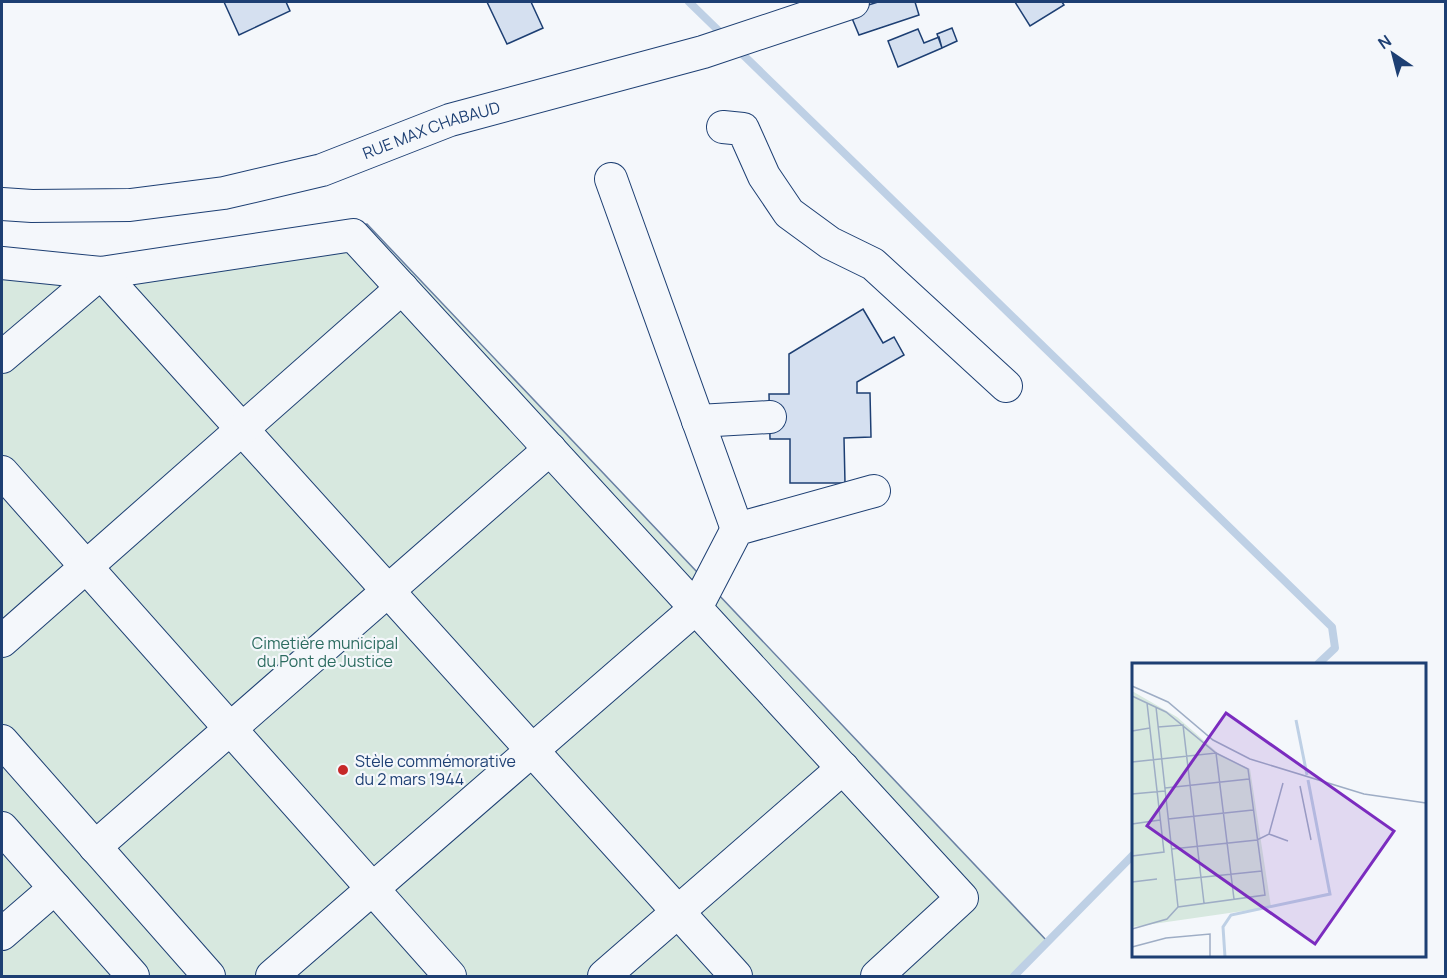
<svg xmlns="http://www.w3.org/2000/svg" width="1447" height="978" viewBox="0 0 1447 978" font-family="Manrope,sans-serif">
<rect width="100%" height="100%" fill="#f4f7fb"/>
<!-- green -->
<path fill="#d7e8df" stroke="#687fa3" stroke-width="1.5" d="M367 224 1047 941 1011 976H2V251L125 264 255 240Z"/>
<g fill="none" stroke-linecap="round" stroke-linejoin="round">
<!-- stream -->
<path stroke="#bed0e5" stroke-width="8" d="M689 2 725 37
M736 48 1332 627 1335 648 1318 664
M1014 976 1134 854"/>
</g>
<!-- building -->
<path fill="#d5e0f0" stroke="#1d3f73" stroke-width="1.5" d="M224 2H286L290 11 239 35Z
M487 2H531L543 28 507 44Z
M878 2H915L919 15 859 35 849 11Z
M1015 2H1062L1064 5 1030 26Z
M952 28 957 41 942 48 937 34Z
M918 29 924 43 939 37 942 48 898 67 888 41Z
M863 309 883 343 894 337 904 355 857 382V393H870L871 437 844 438 845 483H790V439H770L769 394H789V354Z"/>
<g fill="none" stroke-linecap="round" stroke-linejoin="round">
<!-- minor casing -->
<g stroke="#1d3f73" stroke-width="34">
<g id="minor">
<path d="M723 127 743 129 764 176 789 213 830 243 873 264 1006 386"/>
<path d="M611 179 737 529"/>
<path id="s1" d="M2 204 32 206 130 205 224 193 322 170 450 120 703 52 853 2"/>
<path d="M2 263 101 273 353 235 962 898 877 976"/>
<path d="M2 357 101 273 736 976"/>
<path d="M698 421 770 417"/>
<path d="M2 472 450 976"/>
<path d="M2 641 402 288"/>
<path d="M2 741 209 976"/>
<path d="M2 828 133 976"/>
<path d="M95 847 550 449"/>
<path d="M2 934 55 888"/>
<path d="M272 976 696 608 737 529 874 491"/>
<path d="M604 976 843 768"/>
</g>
</g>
<!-- minor -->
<use href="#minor" stroke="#f4f7fb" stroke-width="32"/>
</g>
<!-- markers -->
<circle fill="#c62828" stroke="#f4f7fb" stroke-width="2" cx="343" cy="770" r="6"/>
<g text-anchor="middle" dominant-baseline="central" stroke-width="4.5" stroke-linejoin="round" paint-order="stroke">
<!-- street labels -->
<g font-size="16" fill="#1d3f73" stroke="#f4f7fb">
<text stroke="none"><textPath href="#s1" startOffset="440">RUE MAX CHABAUD</textPath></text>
</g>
<!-- park labels -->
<g font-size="16" fill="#2c6c60" stroke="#f4f7fb">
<text x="325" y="643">Cimetière municipal<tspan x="325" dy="18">du Pont de Justice</tspan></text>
</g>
<!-- poi labels -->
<g font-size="16" fill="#1d3f73" stroke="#f4f7fb" text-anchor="start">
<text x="355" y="761">Stèle commémorative<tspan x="355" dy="18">du 2 mars 1944</tspan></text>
</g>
</g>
<!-- overview -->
<g transform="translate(1132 663)">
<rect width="294" height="294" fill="#f4f7fb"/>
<path d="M0 28 45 54 87 91 118 106 139 244 0 264Z" fill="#d7e8df"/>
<path fill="none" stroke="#bed0e5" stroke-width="3" d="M164 57 175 112M93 294 91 264 99 252 198 231 176 117"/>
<path fill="none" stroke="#9eadc5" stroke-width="1.5" d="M0 23 36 39 81 77 118 96 232 131 294 140M0 33 34 49 84 90 116 106 133 232 46 244 35 256 0 266M24 44 46 244M26 64 51 62 72 240M0 68 18 65M0 99 84 90 102 236M168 123 179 177M33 125 117 116M0 131 33 128M36 156 121 147M0 161 28 157M137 171 151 120M40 186 125 177 137 171 156 178M0 193 32 189 15 40M43 217 130 208M0 219 25 216M0 284 34 275 78 271V294"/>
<path fill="#7b2cbf" fill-opacity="0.15" stroke="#7b2cbf" stroke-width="3" d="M94 50 262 168 183 281 15 163Z"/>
<rect width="294" height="294" fill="none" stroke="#1d3f73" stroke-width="3"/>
</g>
<!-- border -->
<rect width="1447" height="978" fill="none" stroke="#1d3f73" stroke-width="6"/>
<!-- north arrow -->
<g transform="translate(1393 54) rotate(325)" stroke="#f4f7fb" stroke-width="4.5" paint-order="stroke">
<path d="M0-4.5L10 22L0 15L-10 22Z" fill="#1d3f73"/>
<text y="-9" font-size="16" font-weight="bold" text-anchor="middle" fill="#1d3f73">N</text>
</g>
</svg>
